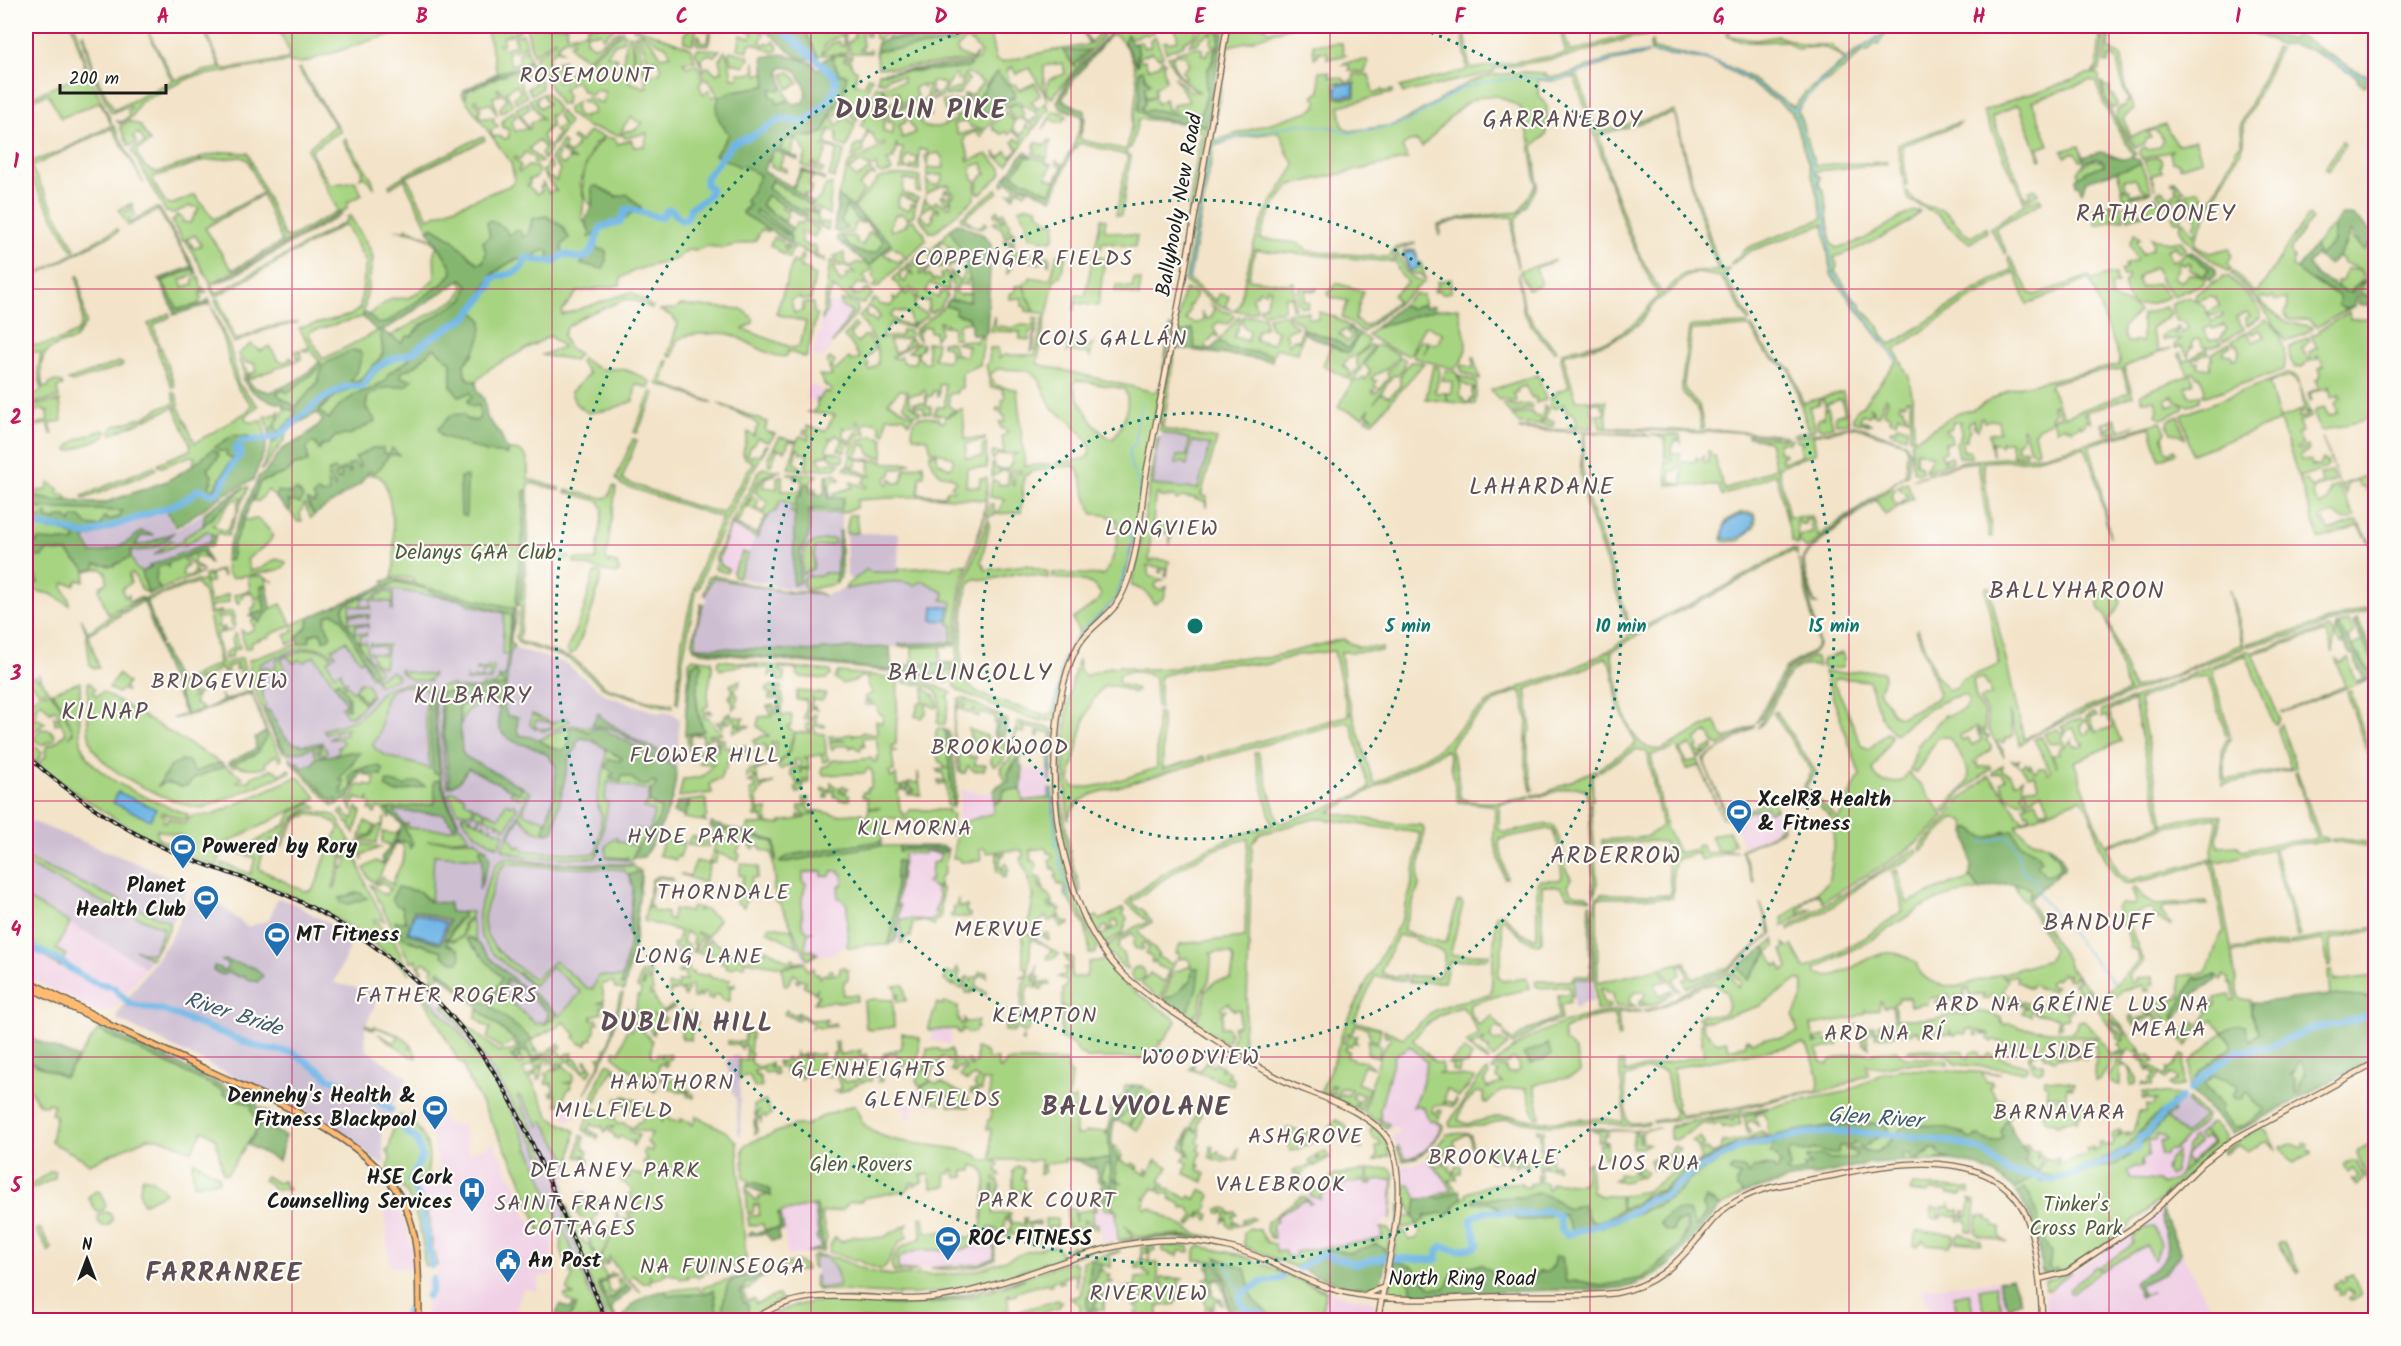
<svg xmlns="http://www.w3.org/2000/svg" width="2401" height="1346" viewBox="0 0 2401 1346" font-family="Kalam,sans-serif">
<rect width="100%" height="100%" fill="#fdfcf7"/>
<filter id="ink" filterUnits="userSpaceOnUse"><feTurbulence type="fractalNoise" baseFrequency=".0167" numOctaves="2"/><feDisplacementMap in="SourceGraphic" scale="12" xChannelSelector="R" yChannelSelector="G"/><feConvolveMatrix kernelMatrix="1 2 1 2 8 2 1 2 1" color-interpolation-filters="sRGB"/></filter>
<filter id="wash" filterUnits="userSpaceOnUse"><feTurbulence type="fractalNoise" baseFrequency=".008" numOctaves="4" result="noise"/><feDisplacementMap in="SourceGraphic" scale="24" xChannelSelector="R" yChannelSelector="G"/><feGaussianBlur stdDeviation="1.35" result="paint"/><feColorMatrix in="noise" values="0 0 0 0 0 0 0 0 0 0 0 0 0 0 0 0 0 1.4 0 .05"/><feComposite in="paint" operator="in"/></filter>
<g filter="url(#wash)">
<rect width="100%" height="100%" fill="#f3e3c8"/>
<!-- built -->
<path fill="#f0d0e5" d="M826 300 837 305 840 301 856 310 822 360 818 356H812L818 333 820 334 822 330 819 328Z
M811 384 822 390 823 393 815 403 805 396Z
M732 521 757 532 738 577 731 572 726 573 715 569 713 566Z
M1017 766 1048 772 1049 802 1021 803Z
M961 790 988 793 994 790 993 813 958 824Z
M1772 799 1783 828 1744 847 1732 817Z
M874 846 948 849 944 874 940 877 938 886 942 889 941 919 934 918V920L901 919 900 942 850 948 843 946 837 952 822 956 818 954 814 958 804 960 777 895 775 864Z
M70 923 141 963 144 969 118 1005 108 1012 97 1013 26 976V940L33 951 44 955 56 949Z
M951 1029 950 1044 932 1041 931 1030Z
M1410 1046 1427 1062 1420 1093 1415 1101 1424 1104 1431 1119 1442 1125 1426 1151 1411 1160 1403 1161 1397 1149 1398 1146 1391 1137 1399 1133 1397 1126 1386 1130 1385 1126H1382L1380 1110 1395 1055Z
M915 1100 918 1104 912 1107 913 1119 904 1117 905 1110 897 1106Z
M567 1105 577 1108 575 1117 569 1120H566L563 1112Z
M439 1107 447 1124 455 1126 462 1124 466 1133 469 1154 494 1143 524 1203 525 1217 530 1219 533 1234 554 1230 549 1276H540V1279L537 1280 539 1281 537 1291 523 1288 515 1313 520 1315 519 1320 512 1318 511 1320H426L425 1282 426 1279 437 1277V1268L429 1234 430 1218 415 1186 439 1171 434 1141 419 1116Z
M2166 1118 2204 1119 2209 1124H2214L2225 1136V1140L2147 1213 2119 1163Z
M1428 1158 1431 1165 1447 1178 1451 1190 1433 1197 1417 1199 1407 1194 1400 1167 1419 1163Z
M1384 1168H1390L1393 1173 1392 1216 1390 1220 1383 1221 1381 1228 1383 1236 1380 1239 1296 1252V1257H1286L1285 1251 1276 1252 1274 1239 1269 1237 1266 1228 1272 1219 1332 1176Z
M395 1200 406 1226 410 1243 413 1267 408 1270 392 1267 389 1264 384 1203Z
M817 1205 824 1251 788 1257 781 1212Z
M1102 1209 1116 1211 1119 1241 1101 1242V1224H1092L1093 1210Z
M2162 1211 2170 1232 2217 1320H2046L2045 1296 2050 1291 2078 1268 2131 1234 2136 1243 2098 1268 2100 1270 2139 1246 2133 1236Z
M989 1228H993V1258L969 1266 898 1269V1259L909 1251 934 1248 945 1251 972 1247Z
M1998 1281 2009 1308 1966 1320H1932L1922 1288Z
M1326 1292 1373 1301 1375 1306 1373 1320H1335L1336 1316 1321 1320Z"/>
<!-- industrial -->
<path fill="#cebed2" d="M1159 427 1217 439 1201 495 1148 490 1157 437 1161 436 1162 432Z
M782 493 801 496 841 510V576L836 584 809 590 797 589 771 585 768 581 762 583 738 578 757 532Z
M164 510 176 530 205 512 207 531 216 537 212 546 142 572 134 563 131 550 124 544 102 552H90L84 539Z
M846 533H899L898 572H870L852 581 847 576Z
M711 578 791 593H819L823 596 847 588V585L922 579 960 585 955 646 821 649V651L695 647 697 626 703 604 707 600 705 595Z
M388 584 511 609 510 647 565 663 607 696 659 713 663 711 672 713 679 719 678 763 665 820 644 857H632L634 868 639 870 621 985 602 981 584 1044 564 1022 522 1046 478 1009V1007L421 958 413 960 395 921 408 853 403 826 370 794 376 775 355 771 350 798 338 804 336 799 301 770 276 737 264 709 253 666 309 641 325 623 335 605Z
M26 819 141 865 163 875 187 890 168 931 144 969 140 963 26 898Z
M194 891 221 905 247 927 269 920 277 898 293 903 354 938 334 983 380 993 365 1027 366 1050 408 1077 391 1107 395 1109 381 1133 385 1164 379 1163 341 1134 300 1109 118 1020 117 1015 127 999 170 940Z
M1574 979H1593V1001L1580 1004 1577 1008 1574 1006Z
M423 985 439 998 438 1001 442 1005 447 1004 465 1024 502 1055 512 1057 523 1071 571 1157 567 1177 566 1176 563 1179 566 1183 563 1208 566 1215 583 1239 608 1310 615 1320H593L578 1272 572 1269 573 1264 566 1262 561 1249V1223L558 1216 553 1213 475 1061 459 1062 421 994 419 989Z
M733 1056H739L741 1137 738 1133 736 1099 733 1095 727 1063V1058H732Z
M2183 1098 2188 1100 2205 1117 2185 1137 2165 1117Z
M815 1257H824L836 1268 838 1287 817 1288 815 1275 817 1269 814 1268 813 1259Z"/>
<!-- green -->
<path fill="#a7d481" stroke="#62784e" stroke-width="1.5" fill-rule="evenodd" d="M72 26 76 28 89 75 111 121V124L100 102 61 118 48 94 26 102V99L87 73Z
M145 26 175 80 203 71 220 68 202 26H204L222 68 228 69 288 59 289 51 277 26H428L375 39 302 63 285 62 192 77 141 101 132 117 120 124 117 121 121 122 129 116 128 110 131 108 129 106 112 113 111 112 93 75 82 34 84 33 96 76 114 110 172 81Z
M486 26H506L507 28 522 26 520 31 502 38 504 44H499L503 49 516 45 514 36 523 34 527 46 507 53 511 65 519 62V53L527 49 530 60 515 68 500 72V74L464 93 466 97 468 90 514 70 527 97 516 103 514 97 521 92 516 85 506 92 513 105 501 113 500 108 507 99 499 88 497 90 501 95 493 97 497 115 491 104 480 105 476 99 474 101 481 109 478 113 482 118 494 117 493 122 498 126 490 132 494 137 498 136 505 139 509 137 508 129 503 128C500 119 506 116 513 111L517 116 511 121 515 131 527 129 516 109 527 102 530 108 521 115 529 129 531 127 530 124 539 118 543 120 529 100 540 95 536 102 540 108 548 104 542 94 547 93 558 109 553 116 549 115 552 127 550 126 542 136 546 144 551 148 544 159 541 154 545 148 538 140 529 149 542 162 534 164V158L525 152 520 160 516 157 514 158 521 166 518 170 519 172 528 166 536 167 538 170 537 177 529 180 530 184 527 185 537 194 542 191 540 187 543 186 542 182 549 193 553 190 557 192 541 171 545 170 548 161 552 167 547 176 556 181 560 169 550 159 555 151 559 154 556 160 563 165 569 160 568 158 576 161 557 149 562 141 565 144 563 150 570 154 576 147V142L572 139 573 137 580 142 589 132 603 136 601 140 593 145 580 182 584 199 582 218 590 232 589 237C599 229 614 217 626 218L634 210 641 208C626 199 612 195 597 186L592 187V206C575 194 585 162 595 147 598 142 602 143 605 137L615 139 618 144 631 140 634 147 645 146 647 133 625 138 622 135 625 131C633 131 637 130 643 122L636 121 632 117 625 124 620 135H618L588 127 568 113V108L577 102 575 109 578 116 585 118V115L593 114V106L580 100 587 98 603 103 605 92 596 90 592 95H588L586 91H582L579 84 573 81 563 90 567 94 566 104H560L534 58 555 42V39L533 55 526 26H567V35L575 34 574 36 587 31V26H621L610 31 603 38 600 33 586 34V41L594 46C606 44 610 32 622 30L587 59 573 50 570 44 574 42 573 39H564L557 47 562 51 555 50 548 58 550 66 557 65 558 61 561 62 564 59 562 64 557 66 558 83 564 81 562 78 569 77 568 74 578 68 580 69 574 76 587 64 588 61 623 32 625 34 622 42 615 44 607 55 618 58 613 64 622 71C625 58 623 47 628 35H631L633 55 629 82 647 88 643 69 638 68 634 63V35L636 34 647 74 659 73 662 68 656 59H648L638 33 640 32 654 45 661 57 671 55 666 46C653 43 646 30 633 29L634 26 691 48 695 61 683 62 686 67 695 64C702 68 701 75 702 82L699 85 704 95 709 90 713 97 718 96 708 79H704V72L695 52 698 49 720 50 714 56 709 54 700 59 704 69 708 67 717 74 722 71 719 60 725 51 730 65 732 78H738V73L750 74 755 71 754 62 757 75 766 72V86L733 91 729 134 744 166 761 175 746 201 750 204 742 212 769 230 768 232 762 229 755 241 722 248 708 246 696 250 689 249C682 252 681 258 673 260 654 266 639 266 621 278L620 285 577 292 562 311V315L631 292 653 307 652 309 634 300 626 299 586 315 567 327 563 336 568 347 579 354 574 361C563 355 554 359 542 355L563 347 550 336 492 367 476 381 470 380 465 376 464 364 474 354C474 340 470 324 473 310 477 285 506 255 532 258L539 252 547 250 556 262 566 254 562 251V245L568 238 546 216 532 219 529 234 523 238 508 235 487 223 490 236 483 242 486 253 483 262 477 263 452 239 432 228 429 231 405 181 408 179 428 218 511 185 515 181 511 163 462 95 464 90 497 73ZM593 249 603 269 581 264Z
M693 26H712L709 45H698L696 43 698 35 700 36V42H708L710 29 707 28 706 31 697 27 693 44 684 42V34Z
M753 26H758L757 29 764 34 760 42 765 45 767 42 770 44 774 41 778 47 777 51 773 52 753 43 749 44 748 51 738 49 741 35 751 38 753 33 749 32 754 29Z
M810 26H820L821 31 825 33 829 26 833 31 839 29 838 26H868L869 36H866L864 27H861L863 47 860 49 864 51 871 50V53H850L848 43 855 36 852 31 845 33 847 53 824 55 823 53 831 44 839 41 841 46H844L843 35C832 38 823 43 822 55L818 56 807 35Z
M873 26H895L878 40 875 38Z
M902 26H926L931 32 925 36 886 39 892 31Z
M948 26H988L996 60 1002 62 1049 51 1087 45 1089 44 1080 26 1091 43 1104 27 1114 26 1103 35 1052 98C1045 94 1046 85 1049 79L1065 74 1063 63 1044 66V89L1048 101 1030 68 1016 74 1012 67 1008 69 1007 74 1011 85 1015 84 1019 90 1035 83 1040 95 1031 102 1038 109 1046 103 1049 109 1007 165 996 157 994 152 1000 158 1006 151 1011 157 1018 149 1013 142 1016 138 1020 142 1022 138 1012 131 1009 134 1006 132 1001 134 993 129 992 125 1005 112 1014 122 1013 129 1020 135 1024 132 1026 125 1032 130 1034 127 1021 118 1015 120 1008 111 1009 106 1015 104 1022 107 1021 112 1024 113 1022 117 1030 123 1034 118 1037 120 1039 118 1034 111 1017 101 1004 108 999 105 1013 98 996 73 985 86 986 114 996 107 999 111 986 129 971 127 967 121 954 124 958 135 974 130 984 131 981 137 975 132 965 136 964 143 970 157 967 158 968 161 987 154 1001 168 1002 173 981 194 977 192C977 183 978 178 986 174L982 163 970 167 973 179 976 180 974 199 935 232H930L919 217 920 215 928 222H931L934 217 932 216 934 210 939 211V209L929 206 921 213 925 197 927 202 934 204 936 201 949 207 951 205V199L948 203 945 202 941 196 944 195 948 198 950 193 952 197 954 195 953 192H944L945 190 950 189 949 185 941 186 926 194 927 181 932 185 940 184 943 175H931L927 178V168H944L942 157 938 153 929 155 927 166 925 156 929 154 928 151 919 149V170H910L911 166H916L917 157 906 156 904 167 908 169 900 170 903 148H898L896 143V154L893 155 894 159 887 160 892 171 884 174 877 172 876 165 869 167 860 162 849 170 857 178 870 169 875 176 870 175 859 186 864 191 853 207 839 197 834 231 838 195 849 163 885 145 884 143 877 145 872 134 868 132 863 146 864 151 852 158 855 146 864 143 867 130 861 126 868 111 885 112 883 131 892 135 894 123 887 122 888 112H905L906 122 899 125 902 138 915 133 909 121V111L913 112 917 109 929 105 930 116 922 119 920 123 925 127H939L956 120V116L962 115V119L973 114 971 99 963 94 973 95 983 82 967 72 965 76 969 79 959 94 946 96 947 92 959 88 963 79 957 80 956 74H954L942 97 931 100 942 91 945 84 940 83 939 81 931 82V93H936L930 96 927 102 915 104 926 99 928 85H925L923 88 921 84 914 88 917 96 910 107 897 109 871 106 869 104 876 86 881 88 890 103 898 102 899 106 911 103 910 100 901 103 898 92H885L882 86 903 82V77H889L885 82 877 81 879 73 967 68 970 63 979 59 981 53 973 43 966 40 957 48 958 53 972 59 978 53 974 60 896 68 878 67 876 51 953 43 962 37 972 35C968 27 960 28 951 30Z
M1124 26H1152L1154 32 1148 35 1143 34 1130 39 1129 36 1124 42 1138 64V47L1135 43 1141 42 1144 48 1151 46 1150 41 1155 36 1163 56 1159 58 1152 52 1140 57 1141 61 1145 60 1148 69 1159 65 1162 59 1165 62 1163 65 1166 81 1155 88V96L1146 98 1145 87 1151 83 1139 71 1140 97 1138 110 1148 117 1207 126 1181 279H1178L1201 132 1191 124 1141 119 1138 121 1131 148H1127C1135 106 1149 68 1116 35H1110L1105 41 1103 40 1112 31Z
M1175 26H1183L1188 29 1195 27 1196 32 1192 38 1183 42 1184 45 1166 52 1163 42 1167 41 1169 43 1178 40Z
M1201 26H1217L1219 32V46L1211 45 1212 33 1202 37 1197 44 1189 45 1198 34Z
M1237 26H1266L1267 31 1294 26 1250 41 1229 46 1226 44 1229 29Z
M1559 26H1562L1570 52 1635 33H1646V36L1634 37 1571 56 1494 69V72L1403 93 1400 87 1467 70 1462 29 1465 28 1469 64 1471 68H1477L1566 54Z
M1727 26H1729L1730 36 1756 40 1778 36 1803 45H1831L1845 59 1882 34 1886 26H1889L1888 30 1878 45 1874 44 1870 50 1862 52 1845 68 1807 96 1798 110 1815 165 1887 162 1886 164 1816 171V175L1820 176 1819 186 1824 191 1831 243 1836 248C1844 246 1852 244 1860 241 1875 235 1907 209 1920 211 1908 228 1854 251 1834 257L1837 265 1835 272C1844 281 1848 297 1861 304V308L1878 325 1883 337 1890 344 1894 343 1977 289 2013 269 2008 260 2009 256 2030 293 2035 295 2089 276 2093 280 2110 274H2116V281L2118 284 2111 285V297C2121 304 2130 301 2139 312L2123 327V334L2127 342H2142V315L2165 307 2171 314C2166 322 2155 321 2151 330L2159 352 2171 348 2124 367 2133 396 2084 413 2085 416 2088 414 2091 422 2086 419 2085 425 2082 427 2080 423V426L2071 430 2070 427 2067 429 2065 426 2056 430 2053 419 2060 416 2054 404 2052 405 2055 413 2051 418 2052 421 2038 428 2034 434 2038 450 2035 453 2030 450 2024 428H2022L2023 437 2021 441 2016 443 2018 450 2027 449 2025 454 2013 455 2010 441 2003 443 2002 441 2001 446 1992 442 1993 456 1989 434 2000 432 1998 421 1990 420 1984 422 1983 418 1980 419 1978 430 1974 427 1973 420 1970 421 1968 426 1971 430 1967 435V440L1962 441 1963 451H1971L1972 457H1959L1956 443 1961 436 1960 421 1953 422 1951 429 1945 430 1947 434H1950L1952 442 1945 443 1946 452 1941 453 1944 461 1945 458 1952 457V462L1926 471 1925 470 1933 456 1916 451V463L1921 466 1922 472 1918 473 1913 471 1911 442 1957 413 1972 410 2009 390 2022 386 2119 365 2120 360 2090 280H2087L2027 304 2015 272 1965 302 1895 350 1909 377 1913 402 1914 438H1910V400H1906L1905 404 1900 403 1899 407 1903 408 1908 418 1899 415 1897 422 1890 421 1891 417 1883 413 1888 399 1886 398 1878 416 1872 414 1874 410 1869 407 1872 411 1869 416 1862 414 1860 420 1871 424 1868 425 1853 421C1852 414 1857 410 1862 406L1897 361 1831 275 1824 224 1750 251 1731 265V263L1747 248 1823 218 1810 168 1792 112 1742 77 1717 64 1705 59 1651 53 1650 43 1652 41 1653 49C1689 55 1715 57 1747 76 1763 86 1777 98 1794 107L1805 93 1844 61C1829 43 1817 47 1797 49L1786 41C1766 40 1745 47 1726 35ZM2122 369 2129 392 2064 417 2050 386 2052 383 2086 374Z
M2101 26H2105L2100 70 2093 72 2097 67Z
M2108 26H2111L2109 49 2120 54 2122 57 2125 87 2134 109 2123 118 2131 136 2165 125 2177 145 2195 140 2202 160 2180 167 2179 163 2172 162 2170 153 2172 150 2142 159 2139 153 2141 149 2145 147 2148 150 2160 146 2163 140 2160 134 2154 130 2148 132 2151 138 2146 139 2144 144 2135 147 2117 118V111L2120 107H2125V103L2129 101 2123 88 2117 60 2114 57H2109L2108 63 2104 62Z
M1342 43 1343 52 1346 55 1327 59V52H1318L1317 57 1314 58 1313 44Z
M1197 47 1202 49V55L1206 56 1209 50 1214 47 1218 48 1215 49 1206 82 1207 95 1199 119 1174 115 1173 104 1188 102V98L1174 77 1190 91 1200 92C1183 83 1174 74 1168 56L1174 55C1170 64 1178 72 1183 79L1186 77 1182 71 1189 65 1185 55H1176L1177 52Z
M2276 48 2279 49 2244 124V143L2240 152 2220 187 2195 240 2196 247 2211 253 2229 248 2232 255 2228 263 2231 269 2229 272C2208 254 2193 254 2179 228L2182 222H2185L2194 235 2197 230 2194 225 2198 221 2191 212 2183 214 2181 221H2175L2172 216 2191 210V208L2201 202 2203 205H2208L2235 154V149L2242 144 2241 124Z
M1225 49H1228L1212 140 1214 141 1312 110 1316 106 1317 101 1313 96 1320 92 1319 71 1330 72V77L1342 78 1348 83H1335L1336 98 1355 97V83H1350V80L1354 79 1353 74 1369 75 1373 93 1382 90V92L1392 90V93L1339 106 1343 127 1350 131 1393 125 1407 119 1468 83 1491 75 1525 72 1542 73 1550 77 1563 76 1612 58 1648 52 1647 54 1610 62 1577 74 1596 128 1601 131 1675 111 1692 181 1721 271 1729 269 1724 276 1750 319 1749 322 1721 277 1697 273 1687 276 1666 295 1657 300 1639 324 1610 342 1563 355 1576 400H1589L1591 404V412L1594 414 1593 428 1571 427 1569 426 1578 424 1574 413H1567L1564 404 1556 409 1550 406V398L1555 396 1556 392 1569 387 1561 360 1562 352 1610 340 1636 322 1658 296 1628 235 1631 234 1638 252 1662 294 1684 274 1699 271H1718L1690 182 1675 115 1672 114 1599 135 1611 181 1630 232 1627 233C1609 181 1594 129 1574 77L1552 81 1538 80V93L1547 107 1546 135 1533 146 1538 185 1526 207 1516 218 1514 244 1518 268 1513 250V217L1462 219 1440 226 1441 234 1439 235 1437 228 1438 225 1460 218 1519 212 1536 185 1530 144 1532 141H1530L1521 108C1514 104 1504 98 1496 96 1463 92 1444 126 1422 147L1417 141 1409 142 1402 147 1408 159 1290 185C1275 203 1266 217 1260 239L1299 243 1307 251 1385 257H1389L1394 248 1414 243 1415 244 1394 251V262L1255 250 1248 279 1287 284 1294 282 1295 308 1292 309V297H1285L1284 310 1265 313 1260 311V307L1265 306 1271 289 1267 288 1266 292 1258 291 1257 295 1253 294 1252 298 1257 308 1256 311 1250 313 1234 310 1239 306C1246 277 1251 246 1264 217 1272 198 1286 183 1295 165 1293 160 1289 157 1287 152 1284 145 1284 138 1279 132L1237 138 1214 146 1189 280 1216 301 1219 294 1229 296 1226 307 1232 310 1215 304 1185 282Z
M730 51 748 56 750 59 748 60 745 66 732 63 728 54Z
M842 55 852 56 851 59 844 58V61H850L853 69 857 70 855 84 865 85 867 77 872 78 856 122 845 108 833 118 837 126 846 117 855 125 847 147 837 144V132L829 129 826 144 845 151 834 178 829 176 837 150 823 145 822 147 827 150 820 165 814 163 812 165 824 169 822 173 802 165 806 154 800 142 794 140 792 156 780 150 785 140 797 136 813 137 824 132 846 85 835 67 832 56Z
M1367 60 1368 63 1365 72 1349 71V65H1342L1346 62Z
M531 63 542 85 541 89 531 95 528 88 535 84 531 76 528 77 526 74 521 78 517 70Z
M300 68 341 132 332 136 312 150V155L330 185 355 181 362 195 348 202 347 209 211 284 190 248 192 246 189 247 186 241 188 240 195 249 201 245 195 235 183 241 172 222 177 215 183 218V222L190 223 199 208 190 206 174 213 166 212 132 151 135 147 145 143 139 133 133 136 137 143 129 146 120 127 129 121 140 125 150 142 138 150 137 154C142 164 146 171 158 172L199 159 200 162 153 177V182L166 203 173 204 195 195 214 219 260 194 262 195 205 228 231 268 234 269 282 242 248 160 241 157 201 161 200 157 224 152 248 153 284 236H292L338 211 308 151V148L335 125 298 69Z
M790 72 799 83 788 89 783 74Z
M2098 73 2104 99 2136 154 2133 155 2104 105 2095 81 2092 80 2032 101 2049 145 2038 147 2042 159 2040 160 2020 107 2016 105 1992 117 2025 197 2030 195 2029 191 2035 189 2038 194 2024 201 1983 112 2024 95 2037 93 2088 74Z
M2103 82 2104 86 2110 87V94L2113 95 2117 104 2115 108H2112C2106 100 2102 92 2103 82Z
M783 86 789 100 777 104 771 98V89L780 90Z
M964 97 968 101 963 106 956 105 953 108V116L945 111 942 101C950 100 959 101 964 100Z
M1155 98 1157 104 1165 99 1167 109H1171V114L1156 110 1144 111 1142 108 1146 99Z
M560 111 569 122 554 145H551L558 134 554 130 563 125 558 115Z
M1053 111 1063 113 1068 118H1064L1063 122H1055L1051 118 1043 129Z
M1083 118 1085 119 1080 137 1082 140 1127 150 1126 155 1079 143 1071 154Z
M1957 123H1960L1958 125 1902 146 1907 186 1905 187 1898 150V144Z
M112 125 114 126 144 184 112 128 31 167 75 249 72 250 26 169V163L57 153Z
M484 137 485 140 407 177 390 188 389 185C412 169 429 163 454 151 464 146 473 139 484 137Z
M345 139 372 179 374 187 363 176 360 178 363 172 345 144 343 140Z
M1049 140 1051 141 1047 159 1033 153 1035 150 1034 145 1036 142 1045 146Z
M2342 141 2345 144 2329 171 2325 169Z
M2079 146 2084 161H2080L2076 153H2071L2065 157 2062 151Z
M774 150 782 153 784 158 779 166 787 169 786 172 771 167 772 164 768 162Z
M1025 151 1029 154 1022 155 1006 178 1019 184V189L1023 186 1028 190 1024 194 1019 189 1013 197 1009 193H1013L1016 187 1006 181 1003 186 1002 182Z
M1128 155 1131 156 1121 215H1116Z
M1032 156 1046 161V164H1052L1046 177 1055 181 1062 167 1056 164V161L1064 165 1050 194 1012 175 1023 159Z
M2157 157 2161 159 2162 165 2160 167 2162 172 2151 176 2156 189 2144 161Z
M2095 160 2104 162V165L2088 171 2079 178 2077 172 2085 163Z
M2139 160 2152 190 2150 192 2141 188 2135 179H2124L2127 190H2130L2131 195 2143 192 2149 193 2124 199 2122 191 2125 189H2122L2117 170 2140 164Z
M802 170 813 176 809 184 812 187 809 196 804 193 806 198 793 189Z
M898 175 919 176 921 180 920 192 916 191 917 182 904 179 903 193 918 198 916 202 900 195 897 206 907 210 910 209 911 204H915L914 215 907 219 903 214 895 215 890 227 891 231 905 226 908 221 913 220 924 233 926 240 906 259 901 252 891 246 884 254 897 262 902 259 904 261 877 288 873 287 877 282 873 277 874 272 872 269 863 276 867 280 865 283 871 287 858 283 849 292 851 293 853 291 854 296 856 293 858 295 865 290H869L873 294 863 304C851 304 842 292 831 286L833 289 827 300V310L822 321 830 262 833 260 836 267 834 269 840 282 847 278 845 274 855 273 844 265 839 266 834 256 844 253V260L850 267 858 262 862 264 865 261 870 266 891 243 854 208 879 178Z
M772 180 811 205 819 199 826 185 832 184 829 215 816 207 811 209 819 212 818 214 802 208 817 215 819 222 829 223 828 230 803 217 807 215 768 189Z
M2175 180 2185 191 2180 192 2181 196 2198 190 2203 197 2200 201 2190 206 2189 198 2183 201 2180 197 2170 200 2174 202 2175 207 2171 210 2157 193 2161 190 2170 197 2177 192 2175 182 2173 184 2171 182Z
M997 188 998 192 965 217 974 226 980 227 985 222 987 224 982 229 961 220V217Z
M1905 190 1908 192C1913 205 1930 206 1942 210 1953 215 1959 231 1971 237L1986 228 1987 232 1970 243 1953 230 1939 215 1909 200Z
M767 195 783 205 782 209 786 211 789 210 785 222 761 205Z
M2156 197 2163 209 2128 219 2126 206 2133 205 2138 214C2148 210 2146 201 2156 197Z
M2040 198 2042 202 1995 228 2007 252 2005 254 1990 228 2026 203Z
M132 203 135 215 129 220 130 223 155 208H159L193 265H191L158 210 128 226 119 210 124 207 127 213 131 211 128 209 131 205 127 207 126 206Z
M2117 204 2122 207 2124 219 2096 225 2094 221 2093 208Z
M845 206 863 223H856L853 232 841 235 837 232 839 231Z
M1028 206 1037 208 1038 213 1045 218 1044 223 1046 224 1049 220 1056 223 1054 239 1050 241 1029 237 1026 221 1019 209Z
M757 210 789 233 797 222 801 224 804 220 819 229 814 237 801 231 800 235 803 237 801 242 809 246H816L817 254 814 251 812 254 818 257 825 258 824 262 790 243 791 237 754 214Z
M998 210 1000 215 1004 212 1006 216 1004 218 1011 224 1008 230 1011 229 1015 235 1013 233 1005 238 1002 229 993 223 997 220 1002 222V219L994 215Z
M342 214 234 276 215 284Z
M350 216 369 247 373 258 363 317 310 331 309 335 323 359 384 328V332L380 333C385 357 384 354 369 370 362 377 362 383 350 381L358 369H324L317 383 296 407 281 398 276 393 284 390 290 391 293 386 320 368 321 364 312 352 302 350 310 347 299 328 351 315 360 308 366 262 347 226 344 225 217 296H214L210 287 212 286 215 293H217L347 221V217Z
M2309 216 2312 219 2305 227 2290 251 2294 257 2292 267 2297 269 2318 285 2338 295 2343 309 2354 306 2317 327 2308 320H2289L2285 314 2288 307 2286 299 2275 300 2273 296 2270 299 2262 297 2260 300C2264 306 2283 320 2289 323 2297 325 2305 324 2312 327L2313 329 2292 340 2286 341 2258 301 2231 274 2233 271 2253 292 2258 291C2277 267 2288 239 2309 216Z
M1101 219 1106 220 1104 230 1137 236 1135 247 1102 242 1101 249 1095 248Z
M2334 224V242L2318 257 2315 245Z
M407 228 435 240 451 266 452 273 442 284 386 323 378 324 368 315 392 298C412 301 421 292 435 278L434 252 437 246C428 234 408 231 395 230H407Z
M117 229 118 232 26 280V277L39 273Z
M950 230 966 260 948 267 946 263 952 264 959 259 954 252 945 257 944 262 938 254 946 255 952 247 948 248 947 244 942 241 938 245 941 249 937 253 934 247Z
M869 232 883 240C879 263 848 253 843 237L853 236 857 239 856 243 863 245Z
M2135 233 2141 239 2137 241 2142 254 2152 250 2153 243 2151 237 2169 243 2181 241 2186 248 2183 251H2178L2176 246 2167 250 2171 261 2178 259 2186 252 2209 269 2204 275 2189 270 2191 265 2188 262 2185 265 2179 262 2177 265 2179 267 2173 277 2181 282 2189 274 2200 275 2205 279 2203 284 2174 296 2161 282 2157 269 2153 267 2139 276 2138 281 2141 288 2157 283 2169 297 2150 304 2135 306C2126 298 2123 292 2125 281L2128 280V276H2122L2121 271 2126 269 2125 265 2137 260 2130 244Z
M2347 234 2364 250 2370 243H2375V299L2360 293 2366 279 2361 270 2343 262V259L2337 257 2345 246Z
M774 237 783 242 784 247 786 243 788 245 785 252 790 246 794 248 792 249 789 258 770 245Z
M1014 240 1013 251 1026 252 1025 257 1027 253 1040 255 1039 258 1042 261V256H1047L1050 258 1049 265 1047 264 1046 258 1040 264 1027 261 1028 257 1026 261H1021V256L1018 254 1016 260H1012L1011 268 1007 274 1006 259H1008L1010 242 1003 241Z
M926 248 930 249 934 254 930 256 927 251 907 268 914 276 911 267 917 263 920 267V264L924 265 925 267 919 273 920 275 933 265 930 261 935 256 943 264 942 267 939 268 936 264 924 273 926 276 929 274 933 280 936 279 938 281 942 278 940 275 946 271 949 278 948 291 930 283 926 292 938 298 941 292H945L947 297 939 308 930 313 928 311 929 301H919L916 297 918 294 909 287 904 293 906 295 910 291C919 300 914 299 915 309L926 313 928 316 917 323 911 324 909 313 895 311 890 316C896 322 906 326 915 325L912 328 891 323 880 338 901 336 902 330 910 331 911 335 905 339 889 340 895 353 905 348 904 346 910 338 914 343 892 357 896 359 900 357 905 363H915L917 353 908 352 917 343 923 344 922 348 918 352V357L924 363 929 362 927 343 937 342 934 359 947 361 950 358V350L947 346H942V342H952L955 351 952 355 957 354 965 357 968 346 955 342 969 340 976 342 978 337H984L980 365 962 372V388L957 389V393L949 394V407L956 410 946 416 934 414 937 407H945V384L939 385V396H937V391H933L932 396H928L926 406 931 407V413H924V408L915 406 913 403H926L925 390H922V394L908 395 910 404 921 413 914 415 904 406 907 391 900 390 888 402 913 416 909 423 904 417H887L885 434 881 433 880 426 875 422H865L863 429 867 433 859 435 850 445 849 441 856 433 860 422 857 421 854 428 845 429 843 427V437L847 439 845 452 838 450 843 440 836 435 832 439 829 438 830 442 826 449 828 454 829 451 844 455 843 461 832 459 828 454 818 458 822 465 832 462 840 463 836 469 806 470 807 454 800 453 799 449H796L795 462 803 470 788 468 796 445V442L789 441 785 451 776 448 777 450 771 465H769L768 457 780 437 797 441 800 436 808 439 809 435 803 433 804 430 808 431 807 426 825 431 835 415 806 412H813L817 407V399L819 400 825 391 830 393 832 390 825 385 819 375 832 376 827 362 830 358 835 362 831 368 835 371 849 358 852 361 860 358 850 342 844 337 854 324 858 326 851 333V337L858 342 864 336H868L875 349 865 360 869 364 867 367 870 370 878 364C881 346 869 332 859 316L866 309V317L872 318 875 322 880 317 874 309 867 307 874 299 878 301V304L890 306 894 302 893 297 897 299 903 291 893 279 899 273 901 277 900 280 905 282 909 273 908 269 902 273 900 271Z
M1415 249 1418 259 1414 251 1406 252 1419 267 1418 263 1421 262 1425 279 1420 274H1411L1408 271 1403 253 1404 251Z
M1397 252C1410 270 1397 273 1424 282L1363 332 1342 317 1348 301 1330 297 1328 293 1336 283 1363 291 1355 320 1364 326 1369 324 1397 301 1393 295 1408 282C1397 273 1395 266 1397 252Z
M802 254 804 258 800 267 810 270V274L815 275 811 299 803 300 799 297 791 300 794 313 803 311V303H813L814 312 817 315 806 358 788 351 787 356C772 360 746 339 729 334 722 332 713 334 705 334 694 334 687 334 677 340L672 357 668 355 678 323 670 315 659 310 675 309 681 305 742 309 753 318V323L743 329 793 348 799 346 806 322 776 314 793 261 797 264Z
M1057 254 1066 256 1060 276 1054 280 1047 314 1035 312 1025 291 1024 282H1028L1030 277 1046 280 1051 278Z
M1093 256 1105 258 1098 306 1076 303 1074 311 1076 295 1085 296Z
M1555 260V261L1536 268 1541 285 1528 289 1520 271Z
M968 267 971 279 967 280V285L958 284 957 290 952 285 950 271 959 281 965 274 963 269Z
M194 269 196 274 180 280 183 287 193 284V279L199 276 201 286 207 292 202 294V289L199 295 202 297 198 304 178 310 162 281Z
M2347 269 2358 270 2362 275 2363 282H2360L2349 293 2338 289 2337 281H2342Z
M1518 273 1525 311 1541 334 1557 350 1555 352 1539 336 1524 314Z
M77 276H79L86 323 74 340C44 347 37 355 43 388L48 387 49 384 55 381 62 383 63 386 57 388 59 398 34 403V405L60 401 62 421 50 423 53 434H51L48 424 28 427 26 422 33 425 48 421 47 413 48 412 42 409 33 412 34 418 26 417V393H39L41 388 38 370 41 353 26 350V346C41 345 82 340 82 320 83 306 78 290 77 276Z
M2224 276 2229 277C2238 286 2262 305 2261 317L2247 326 2246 318 2250 316 2247 312 2236 317 2244 329 2224 341 2221 337 2227 329 2224 325 2213 329 2211 326 2203 330 2209 340 2219 339 2222 343 2212 347H2203L2200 340 2195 339 2192 342 2193 347H2190L2188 357 2182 347 2175 348 2174 345 2181 340 2167 339 2163 341 2162 338 2165 333 2177 330 2176 326 2181 328 2174 334 2178 335 2188 329 2185 322 2177 321 2171 307 2172 303 2189 297 2203 305 2212 322 2223 316 2222 313 2211 316 2208 312 2220 305 2215 297 2209 296 2199 301 2195 298 2196 293Z
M462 279 468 285 464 299 429 322 419 325 412 336 401 344 390 336 457 299 462 291 463 285 459 281Z
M1134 279 1141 280 1139 296 1115 291 1116 285 1132 288Z
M1451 279V292L1442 294 1440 290 1435 292 1434 289 1438 287 1437 282Z
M1023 285 1033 312 1026 311V307L1022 306V298L1009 299 1011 293 1015 292V286Z
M1299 288 1317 289 1316 291 1306 290 1304 301 1309 302 1308 307H1301L1298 302Z
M952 289 959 295 971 293 970 302 949 300 952 297Z
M1186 289 1196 294 1191 305H1189L1190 310 1186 320C1194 323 1198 325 1204 320L1201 312 1207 319 1211 318 1214 308 1209 304 1217 309 1233 314 1234 317 1228 324 1218 322 1213 328 1219 337 1214 335 1205 346 1211 350 1194 348 1195 342 1177 335 1164 422H1159L1183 293Z
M1414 294 1423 295 1424 304 1410 309 1402 305Z
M209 299 231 350 238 383 258 406 245 417 246 420 249 422 263 421 266 438H255L227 451 232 460C223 469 221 482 212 490L209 487 212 480 207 469 217 459 206 456 192 466 195 457 190 456 162 467 158 466 159 463 190 450 191 446 175 409 179 408 195 443 247 412 252 405 239 390 233 377 225 343 210 302 206 301Z
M218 299 236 340 268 327 299 322 266 330 234 343 215 300Z
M840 301H847L857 306 858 311 832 344 852 312 842 306Z
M945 306 957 308 956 314 968 317 971 323 963 322 958 325 959 338H952L953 327 947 326 946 322V326H942V322H939L940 333 935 339V332H930V327L921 328V331H918L920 340 914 335 915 330Z
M1458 308C1463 328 1475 355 1454 369L1414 358 1413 354 1420 341H1428L1423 355 1429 343 1437 344 1443 334 1428 326 1424 327 1411 353 1407 355 1385 346 1368 335 1375 328 1434 310Z
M1298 312H1309L1308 318 1318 319 1319 312 1333 316 1350 327 1339 334 1347 342 1352 337 1347 332 1350 329 1356 337 1350 347 1347 348C1334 337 1319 336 1304 329L1298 353 1276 348 1273 355 1269 356 1227 348 1225 344 1219 341 1239 316 1240 322 1234 337 1248 341 1250 331 1243 326 1242 318 1244 316H1264L1266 327 1257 331 1255 340 1273 344 1277 331 1270 328 1268 317 1283 314 1298 327 1286 332 1289 345 1294 339 1299 341 1302 324 1287 315V313Z
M2349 312 2350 319 2369 318 2370 325 2375 323V417L2323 431 2320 430 2314 414 2316 410 2324 408 2329 416 2338 413 2335 403 2341 399 2340 395 2331 398 2329 386 2327 390 2325 388 2310 393 2312 400 2310 401 2308 393 2319 388 2315 380H2318L2320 373 2319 368 2324 366 2322 361 2319 359 2317 355V359L2305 363 2304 366 2295 368 2290 359 2289 348 2308 337 2310 340 2302 349 2308 359 2311 358 2309 352 2317 348 2311 335 2320 332 2319 330Z
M169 313 170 317 154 325 159 345 157 346 148 324Z
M994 316 995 325 998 328 1000 326 1010 328 1021 325 1034 326V317L1038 318 1033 350 1031 351 1035 331 1029 332V340L1020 339V332L991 331Z
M1046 316 1037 364 1154 392 1160 388 1170 326 1173 327 1144 471 1134 539 1126 574 1116 599 1082 635 1069 658 1056 720 1046 721 1047 714 1053 713 1064 659 1079 633 1073 619 1099 600 1101 595C1094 577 1068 580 1053 578V573L1104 575C1115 558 1120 541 1117 520L1106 515 1093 514C1084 499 1085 479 1075 466L1056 467V463L1084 459 1089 455 1090 448 1087 440 1071 422 1052 408 1038 378 1027 370 997 369 990 375 995 385 1017 390 1025 466 1051 464 1052 468 1033 471 1024 476 1021 512 996 514 988 517 990 504H994V512L999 511 1003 501H1005V499L990 497 992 480 998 482 999 485 1008 484V473H1011L1012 485H1014V473H1021V470L1002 471 992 477V464L994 463V467L1000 470 1007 469 1011 465 1013 455 1019 453 997 455 993 460 991 456 993 452 1004 453 1002 437 1008 431 1001 428 1000 422H1005V416L1002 415V412L996 411 997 408H1003L1002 400 1005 399V394L1003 393V389L991 388 986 365 989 361 990 348H998L999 358 1004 355H1035L1043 319ZM1076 380 1124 389C1133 403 1122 427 1113 439 1098 437 1077 399 1073 385Z
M2265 320C2283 327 2287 356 2284 370L2206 396H2203L2205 390 2200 376 2197 377 2195 372 2191 373 2194 383 2186 387 2190 396 2200 395V401L2189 406 2175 400 2173 396 2166 399 2169 407 2179 403 2183 405V409L2162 419 2156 415 2158 410 2155 400 2142 401 2140 394 2189 375 2178 354 2180 353 2185 362 2207 349 2208 353 2193 360 2195 363 2199 362 2198 367 2210 369 2212 357 2210 355 2229 343 2231 346 2225 349 2223 354 2232 355V359L2237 358 2240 350 2237 344H2233L2232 341 2247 332 2253 342 2265 337 2260 330 2253 334 2249 331Z
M1747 324 1748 327 1692 330 1684 383 1686 391 1699 405 1704 428H1701L1698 409 1686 397 1682 391V382L1689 328 1692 326Z
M1752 326 1768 353 1791 369 1803 403 1843 392 1849 423 1836 424 1835 416 1845 413 1841 399 1827 404 1833 426 1821 429 1818 427 1817 422 1820 418H1824V409H1826L1823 399 1819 401 1820 404 1809 407 1815 427 1814 430 1792 435 1809 431 1790 370 1766 354 1750 327Z
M1360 334 1369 340C1366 350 1356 356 1347 359L1343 366 1350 371 1349 376H1351L1358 368 1356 358 1370 345 1373 346 1354 381H1360L1363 377 1365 380 1370 371 1365 365 1374 347 1378 345 1398 354V357L1387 369 1373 376 1372 379 1377 381 1374 385 1377 387 1372 392 1374 393 1377 392 1389 377 1387 374 1388 372 1400 358 1405 359 1404 367 1397 376 1393 375 1374 403 1381 393 1389 397 1400 386V376L1410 362 1424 363 1373 422 1366 419 1368 416 1374 418 1367 414 1370 408 1363 417 1338 407 1353 381 1323 366 1331 345 1348 353Z
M1069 340 1070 342 1090 346 1093 343 1090 357 1089 354 1068 351 1067 352Z
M251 344 261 351 269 346 279 361 286 362 291 357 294 362 298 360 295 351 300 350 301 359 249 379 247 377 250 375H244L239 359 248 374 256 372 254 363H246L238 354Z
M161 347 175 387 172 388 157 349Z
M434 348 451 362V386L459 396 470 393 479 404 480 417 476 421 451 415 438 429 442 436 487 452 507 454 509 450C530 449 528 462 528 479L560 488V490L529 483 528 490 524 491 520 600 524 552H526L528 545 570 557 569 560 526 552 525 596 519 641 574 659 606 687 645 700 672 704 673 707 657 705 605 689 569 659 518 643 516 638 521 606 518 605 514 608 517 613 512 633 514 612 468 597 428 590 437 595 460 599 509 612 512 616 508 638V653L502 654 504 613 469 605 462 600 387 589 376 594 371 602V599L362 598 361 606 370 607 371 605V610L370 608 350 605 349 613 370 615 368 620V617L350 615 349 622 367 625 368 623V629L367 626 356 625 355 633 366 634 367 632 366 637V635H361L360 642 365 643 366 641 368 657 380 670 375 676 377 679 391 671 397 675V679L378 685 375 678H371L363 659 360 661 346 641 332 649 336 655 334 656C318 637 279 654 260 664L258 675 263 688 261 689 266 707 264 708 276 737 285 751 283 752C272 736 247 677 249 660L310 640 309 636 320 632 324 637 326 615 333 613 341 618 373 675 375 671 345 619 343 608 346 604 397 582 426 587 412 584 413 578 392 577C397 561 393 490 381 478 377 474 373 475 368 475L369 471 389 455 372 448 362 455 359 468 353 463 351 472 341 475V479H337L335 476 339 472 335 469 329 471 332 482 335 485V489L313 503 307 504 314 515 311 518 304 504 300 514 302 522H298L289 511 291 507 288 500 300 503 303 497 300 492 288 494 278 491 276 498 268 490 259 501H253L260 482 288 472 294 465 302 464 309 443H315L319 449 322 445 328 444 336 436 349 435 376 421 366 408 367 398C377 387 391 387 405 386L400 377 403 370 415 366Z
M409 355V360L389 373 385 381 369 390 356 394 329 419 319 411 338 394 369 383C376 366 393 360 409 355Z
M1473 356 1480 378V380L1462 372 1460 367 1463 365 1473 368Z
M582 358C598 371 600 369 619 369 630 369 641 377 651 382L649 388 636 384 633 401 609 410 588 413 575 403 571 392 589 374 580 362Z
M666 361H669L662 383 712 402V403L657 384Z
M119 362 123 364 122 366 72 382 68 380Z
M1433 366 1439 368 1440 375 1436 389 1434 390 1436 393H1445L1448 401 1446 393H1451L1452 382 1442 380 1446 370 1456 372 1461 386 1460 394 1464 401 1470 403V399H1473L1472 390 1475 389 1463 384 1458 375 1477 382 1475 405 1426 399Z
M2287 374 2297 377 2309 412 2300 413 2299 418 2307 416 2306 414 2310 413 2311 417 2299 422 2302 432 2297 434 2303 445 2297 448 2300 450 2308 446 2309 450 2300 455 2301 460 2311 461V466L2320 465 2323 459 2326 460 2328 465 2326 468 2300 477 2301 482 2306 479 2312 488 2322 483 2320 474 2331 472 2335 480 2313 490V496L2319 505C2330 502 2329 499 2330 488L2337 485 2355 516 2351 519 2343 520 2334 513 2320 518 2321 521 2325 520 2324 525 2327 524 2329 531 2357 521 2375 549V552L2359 526 2319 539 2280 421 2192 454 2182 415ZM2290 377C2303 382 2302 398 2304 409L2281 418 2280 421 2269 382Z
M1538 375 1546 400 1536 403V398H1532L1525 386 1517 389 1518 392 1514 393 1516 401 1515 403 1504 399 1499 400 1491 390Z
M651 392 655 393 637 433 634 432Z
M172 393H176L179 405 112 434 110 432 113 427 147 416 161 407 174 404 175 401Z
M1592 400 1606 401 1607 427 1691 431 1723 430 1788 436 1722 431 1699 433 1600 428 1597 414H1604V407H1601V403H1592Z
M1504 402 1513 406 1531 404 1533 407 1511 414 1503 405Z
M717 403 767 422 765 431 775 434 769 442 757 438 753 446H751L748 455 751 457 755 454 759 456 765 445H768C740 493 716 536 698 589L694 590 705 556 722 518 622 485 616 478 633 439 637 440 622 479 629 483 695 506 723 513 753 462 745 458 743 453 748 432 754 436 758 425 751 419Z
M1544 406 1548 408 1545 420 1554 421 1553 426 1542 425 1543 420 1540 421V425L1520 424 1512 416 1531 411 1534 416 1540 417 1543 415Z
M285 409 295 410 294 417 280 431 277 432 275 424 269 431 265 416 269 415 270 417H272V414H277L280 410 276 423Z
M961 409 963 410 965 439 985 438V440L966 444V458L982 457V446L986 443 987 468H967L966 486 979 487 980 479 987 478 986 514 961 585 955 646V642H951L953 625 949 624 952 602 942 600 944 593 924 581 914 585C892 576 867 587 845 589L847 585 867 569 870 572H898V569L935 567 953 569 955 565H968L983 520 986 500 922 496 857 500 856 508 841 513H811V509H841L828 498V475L836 473 840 480H834L830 484V497H834V493L853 487 850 483 852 482 866 488 867 485 862 483 867 477 844 469 847 466 871 476 869 468 870 461 856 459 857 463 855 467 848 464 850 457 883 461V463H910L900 469H892L891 474 886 478 885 483 888 484 891 478 894 483H901L905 469 923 464 924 476H920L918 494 944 496 948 490 953 491 954 489 951 486 956 481 950 476 941 475C936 469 929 462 930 454H937L938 462 949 468 953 464V458L946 456V454L931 451 928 439 914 437 912 433 914 421 919 417 938 418 940 422H945V418Z
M2179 416 2185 439 2178 434 2171 433 2167 424 2168 420Z
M2114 418 2120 430 2137 424 2109 434 2107 428 2113 426V423H2104L2106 435 2102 424Z
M2161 422 2166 432 2163 436 2166 451 2169 453 2174 449 2176 453 2159 460 2150 427 2089 445 2099 480 2110 537 2094 473 2085 447 2029 460 1983 462 1992 537H1989L1978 462 1959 464 1912 480 1963 461 2044 455Z
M1161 424H1163V428L1168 430 1217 439 1201 495 1207 497 1206 508 1205 501 1196 500V498L1181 497 1177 500 1174 497H1160L1158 494 1155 496 1153 524 1173 525 1170 545 1169 533H1156L1153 530 1151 532 1149 561 1151 562 1152 559 1169 561 1167 576H1165L1167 568H1163L1161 573 1159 572 1160 567 1147 566 1149 576 1163 580 1156 583 1155 588 1161 590 1167 586 1164 598 1155 604 1146 592 1131 585 1139 553 1157 437 1159 438 1155 457 1153 485 1198 489 1210 445 1192 441 1187 465 1182 462 1176 463 1177 456H1187L1189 439 1162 432 1159 429Z
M1854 425 1905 442 1910 452 1908 474 1881 492 1806 549 1798 540 1801 535 1812 532 1810 520H1805V524H1800L1799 519H1797L1798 545 1792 541 1776 474 1722 496 1719 486 1667 485 1665 461H1671L1672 458 1665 457V438L1651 435H1680L1681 444 1680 440H1675V443L1672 444 1671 453H1681L1678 470 1670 471V482L1682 485V462L1696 461V457L1700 460 1704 456V462H1708V451H1710L1711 456H1715L1718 471 1725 490 1775 468 1769 441 1748 437V435L1792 439 1789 443 1782 442 1778 444 1780 453H1784L1785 455 1781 457 1782 462 1802 456 1800 447 1803 442H1797L1795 437ZM1855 427 1904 443 1907 451 1905 475 1818 536 1812 516 1789 517 1778 467 1816 453 1813 435Z
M1897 425 1907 428 1906 437 1890 432 1891 429H1896Z
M1519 428 1646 434 1649 436 1586 432 1582 466 1588 500 1633 634C1656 618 1682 608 1707 596 1736 581 1764 563 1793 548L1797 550V555L1793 551 1708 598 1661 620 1611 652C1618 679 1623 756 1662 749L1715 721 1724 739 1755 725 1719 746 1715 744 1707 732 1695 739 1699 746 1696 748 1699 753H1703V750L1713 745V749L1698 758 1690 745 1680 750 1687 762 1698 760 1723 819 1699 766 1687 769 1676 746 1670 750 1651 755 1666 827 1679 853 1697 849V846L1701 844 1705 853 1737 851 1700 860 1698 853 1677 859 1673 870V898H1600L1597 900 1598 983 1685 962 1692 979 1727 968 1771 934 1760 903 1773 933 1727 971 1686 987 1683 980 1688 978 1684 965 1679 966 1681 974 1674 979 1677 988 1680 990 1676 991 1664 971H1661L1667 981 1657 983 1655 986 1659 995 1672 991 1673 993 1654 1005 1639 1006 1640 1001 1647 1003 1641 1000 1645 996V992H1636L1630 997V1004L1636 1006H1615L1613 993H1607L1606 989H1601L1603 1003 1610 1004 1611 1007 1596 1010 1593 914 1596 898 1601 894 1665 895H1670L1671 891 1665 842 1651 841 1602 844V840L1646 837 1662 826 1647 752 1637 749 1600 771 1598 769 1636 744 1618 705 1612 668 1606 657 1581 670 1526 689 1531 730 1528 737V759L1533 790 1531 791 1525 760 1527 719 1521 691C1492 696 1471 722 1452 744L1450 748 1457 769 1460 796 1462 799C1482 804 1509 803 1529 796L1530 799 1499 804V830L1505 833 1546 824 1554 826 1562 846 1566 870 1571 878 1568 886C1572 895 1576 895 1586 895L1591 899 1568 896 1561 887 1542 885V941L1539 944C1524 942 1515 931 1505 920L1503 919 1501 921 1503 944 1498 976 1502 981 1527 978 1529 989 1497 996 1471 1004 1469 1009 1472 1013 1469 1015 1462 1007C1441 1012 1425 1022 1413 1040L1436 1063H1442V1073H1437L1475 1078 1460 1096 1458 1097 1447 1089 1444 1103 1448 1101 1453 1104 1456 1099 1457 1101 1454 1107 1442 1104 1433 1107 1432 1112 1436 1114 1439 1110 1442 1111 1440 1116 1437 1117 1439 1118 1438 1122 1443 1125 1444 1127C1433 1145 1425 1158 1403 1161L1397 1149 1398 1146 1405 1159C1426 1155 1433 1143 1442 1125L1429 1120 1423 1106 1420 1107 1419 1105 1413 1107 1420 1092 1427 1062 1410 1046 1395 1055 1380 1110 1381 1121 1389 1124 1388 1127 1385 1128V1126L1380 1125 1379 1119 1375 1120 1363 1112 1383 1048 1390 1040 1389 1036 1385 1037 1384 1030 1403 1038 1435 1010 1454 1003 1488 995 1491 992 1496 915 1502 913 1521 933 1535 939 1537 936V883L1540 880H1559L1562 877 1559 849 1553 831 1547 829 1500 839 1499 844 1507 878H1504L1494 840 1495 808 1491 805 1458 802 1449 754 1446 750 1329 812 1396 824 1422 825 1424 829 1418 876 1419 886 1403 930 1412 934V938L1398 935 1381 971C1386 978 1398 976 1406 976V981L1375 976 1354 1021 1381 1029 1378 1042 1371 1039 1367 1028 1356 1025 1352 1033H1347L1342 1041 1345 1043 1349 1035 1357 1036 1355 1041 1357 1043 1353 1042 1351 1046 1348 1044 1345 1050 1349 1051 1347 1057 1357 1061H1365L1374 1068 1364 1065 1357 1083 1369 1088 1360 1111 1356 1107 1363 1095 1354 1092 1352 1097 1357 1101 1353 1108 1336 1100 1341 1094 1348 1095 1351 1089 1341 1088 1335 1099 1330 1097 1334 1092 1332 1090 1333 1087 1335 1086 1332 1085 1328 1092 1331 1093 1329 1096 1320 1093 1335 1058 1342 1033 1366 983 1402 919 1411 888 1420 837 1419 833 1324 819H1314L1260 834 1252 843 1247 1004 1242 1053 1230 1046 1234 1035 1233 1027 1239 1025 1240 1010H1233L1228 1003 1221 1008 1222 1010H1226L1221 1015 1223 1016 1221 1027H1227L1230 1033 1229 1039 1225 1043 1196 1024V1019L1203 1009 1205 991 1216 981 1231 979 1234 959 1231 954 1219 952 1210 953 1212 955 1209 981 1202 992 1200 1009 1191 1019 1185 1015 1196 989 1191 976V981C1181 988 1177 998 1163 998L1174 972 1191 966 1188 958 1179 959V953H1176L1180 944 1245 937 1248 839C1204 848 1168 876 1132 902L1139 909H1142L1152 922 1140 930 1139 933 1159 954 1158 957 1173 965 1176 959 1161 997 1158 998 1141 984 1150 973 1164 982 1170 971 1158 966 1155 960 1153 963 1151 961 1152 958 1146 953 1149 948 1144 942 1141 945 1144 948 1142 950 1135 948 1133 944 1136 938 1132 933 1120 941 1118 949 1123 954 1128 970H1126L1106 949V946C1119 940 1135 923 1146 924L1147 921 1126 902C1155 878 1185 858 1220 843 1236 835 1255 831 1272 825L1254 753 1258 752 1278 822 1282 823C1311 813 1341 805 1368 789L1369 786 1351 724 1345 722 1209 760 1208 756 1353 714 1373 782 1376 784 1437 750 1475 713 1492 700 1527 684 1566 672 1608 651 1628 637 1629 629 1585 502 1580 472 1584 432 1520 430Z
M103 430 106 431 105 437 70 451 68 450 69 446 78 439Z
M286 433 285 439 261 471 272 444Z
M872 436 883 438V458L870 455 866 445H861L856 456 850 455C850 445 861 438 872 436Z
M2322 437 2340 485 2375 473V503L2371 499V491H2366V486L2361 487 2357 480 2347 484 2346 495 2340 485Z
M153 466 156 469 146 474 84 499 82 496Z
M764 468 780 471 762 477C750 490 746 509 737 523L732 521 760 470Z
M787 473H794L797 478 796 473 818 475 811 481V487L816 489V494L809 491 805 484 802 493 797 496 795 514 790 512 793 505 781 500 775 512H773L765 520 757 538 731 525 718 561 720 562V565L728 569V571L726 573 715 569 716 557 731 523 757 534 766 516 747 506 753 496 759 500 756 507 764 512 768 503 755 492C760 482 764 475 776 474L766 478 763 487 777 489V477L782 475V491H801L802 479 795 480 794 476Z
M1907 482 1913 498 1885 515 1876 500C1864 511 1805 548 1804 561 1804 574 1812 589 1814 602L1817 604H1814C1811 597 1801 565 1803 558 1805 549 1880 494 1892 488L1895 489 1892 497 1896 505 1903 503 1902 501 1908 498 1905 493 1897 487Z
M50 483 59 489 57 493 60 495 64 494 69 500C56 501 45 502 34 495L37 491 47 490 48 484Z
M613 486 616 487 606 559 609 564 610 561 617 564 619 572 615 574 573 562 575 558 590 561 596 559 603 509 599 501 565 492 566 490 604 498 609 496Z
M249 487 244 498C227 497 224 516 213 525L226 532 237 512 238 502 243 499 228 536 218 533 216 537 207 531 185 545 171 547 154 555 171 540 175 544 184 541 183 538 203 526 243 488Z
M26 505 28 508 123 511 120 517 108 520 105 517 100 527 71 523 57 517 55 520 46 519 47 514 41 518 26 515Z
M1742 512 1753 513 1756 517 1755 526 1740 541 1725 542 1722 540C1724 520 1724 520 1742 512Z
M849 515H856L858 533H846Z
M257 519 264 524 273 535C268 549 256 549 247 560L250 571 262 568 276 559 286 562 285 566 278 570 232 578 227 573 225 560H231L233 545 244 520Z
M988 519 990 523 981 562 986 570 1026 565 1048 572V578L1019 573 988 580 975 579 970 582C962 595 960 664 963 680 976 698 1022 708 1044 714L1042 721 989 705V703L959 691 954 685 963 588Z
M26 526 66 532 76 538 74 542C58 539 42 543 26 541Z
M834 539 835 544 815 547 813 569 803 574C800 546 808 540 834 539Z
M45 551 68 552C72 561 81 562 86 571L84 582 78 580 74 585 64 583 63 587 69 600V605L51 594 31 590 26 583V574H28L27 561 32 556Z
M201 551 207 559 195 556 194 563 204 571 194 567 185 556Z
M743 552 748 554 738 577 734 576 733 572Z
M131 557 136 568 142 572 148 593 160 589 156 581 157 568 166 564 168 567V563L182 557 188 564 187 567 184 566 182 576H192L194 570 196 571V575L203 573 149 594 142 590 133 573 129 575 131 583 122 589 125 597 129 595V601L143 597 108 614 99 591 100 587 107 582 106 573 102 569H94L96 564 112 566Z
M1798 558 1808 591 1819 645 1814 653 1787 669 1761 718 1756 723 1785 668 1812 652 1818 644Z
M221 569 224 577 218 571 211 574 212 582H205L210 603 228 594 229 602 210 607 211 613 221 611V613L233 611 235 622 234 627 231 624V616L221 618 220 612 216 613 220 623 217 626 221 628 220 632 223 631V627H225V631L234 630 216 634 222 664 242 658 245 672 241 674 239 669 235 670 237 664 227 667 228 671 224 673 223 669 220 670 218 667 215 669 217 671 203 678 204 682H201L198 677V681L185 683 191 686 190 689 193 691 191 694 200 693 192 698H196L194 703 204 709 187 714 176 687 180 685 179 683 219 663 205 594 196 583 148 600 146 598 197 580 199 582 205 580 204 576 208 574 210 576V574Z
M599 572 602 574 592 610 576 651 570 655 567 650 584 609 593 576 595 573Z
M824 573H836V584L806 590 803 584 804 578 810 575 811 577 823 575Z
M713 575C738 582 765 589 792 592 802 593 817 589 824 596L819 593H791L712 578 705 595 704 594 708 577Z
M253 576H261L274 582 266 578 267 585 261 587 265 611 253 615 252 608 255 607V602L259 601V597L254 599 252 593H242L243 598 240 599V603H237L234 595 250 590 248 578Z
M1989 586 2024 739 2074 713 2128 692 2105 614C2096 609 2095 599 2104 593H2113L2121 601C2120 612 2110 613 2109 623L2133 689 2167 678 2242 644 2229 589 2239 620 2244 648 2068 719 2037 733 2020 745 2009 712 2013 735 2010 738H2006L2003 743 1999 741 1996 742 2003 750 2004 757 1988 729 1987 714 1980 699 1991 695 1989 685 1987 686 1984 678 1973 680 1976 698 1984 714 1985 732 1976 727 1959 736 1962 740 1968 738 1972 745 1982 740 1977 730 1989 737 1986 740 1991 746V750L1973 762 1975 764 1978 762 1979 768 1985 766 1986 768 1989 765 1991 769 1962 792 1946 813 1943 810C1950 799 1958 794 1966 785 1976 773 1955 748 1949 737H1938L1918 770 1916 773 1910 770 1918 745 1945 715 1947 716 1965 709 1969 702 1965 695C1942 696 1913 720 1896 734 1877 719 1877 702 1869 681L1838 678 1834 680V685L1843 701 1862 746 1869 749 1887 733 1891 735V739L1873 769C1876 785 1890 783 1902 781L1908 772 1922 787 1944 816C1913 855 1863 874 1823 902L1818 893C1808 899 1803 904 1798 911L1800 914 1802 910 1812 909 1783 926 1782 918 1828 883 1832 864 1834 825V821L1803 788 1812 771 1773 713 1776 711 1816 772 1807 784V788L1838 819 1860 775 1824 672C1846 676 1859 668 1883 672L1884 678 1879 691 1894 715 1901 717 1936 699 1939 693 1916 630 1918 629 1936 676 1948 690 1957 687 1961 680 1999 665 1986 590V587Z
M386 592 393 593V610L391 609 392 602 375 601 377 596Z
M693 592 696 593 683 658 678 704 676 702 682 640Z
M143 599 144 601 88 634 99 668H94L90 665 86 632 81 618 88 632 109 617Z
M281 604 292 625 310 617 307 627 297 637 298 640 288 644 285 635 294 631 292 625 269 635V638L267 637 252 642 251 647 245 649 241 630 246 633 254 629 253 626 255 625 252 624V620L257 619 259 622 269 609Z
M701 604H703L697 626 695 647 702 650 934 674 953 670 951 680 947 683 908 673 700 652 694 649 692 644Z
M2375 605V608L2291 636 2246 646 2247 643 2285 634Z
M2348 621 2354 632 2347 640 2339 626 2336 627 2345 643 2342 644 2336 639V625Z
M2353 623 2375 664V668L2370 671 2351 646 2362 641Z
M2329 628 2334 633 2333 653 2327 635 2322 633 2255 653 2254 651Z
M235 633 240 648 233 650 232 657 225 659V653L234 647 232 639Z
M1343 639 1357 647 1382 648V651L1341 652 1345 688 1352 712 1348 713 1334 651 1297 655 1265 665 1238 663 1202 666 1160 676V709L1157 708 1155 678C1146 671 1129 670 1119 675L1118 680 1120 684 1137 689 1135 693 1115 686H1104C1082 708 1080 743 1071 771L1070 782 1074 787C1100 790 1131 775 1157 768V713H1161L1162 719 1163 769 1204 757 1206 761 1093 794C1081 800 1071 806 1068 820 1063 771 1062 705 1079 659L1080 670 1085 676 1110 667 1120 666 1133 669H1154L1175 668 1201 661 1225 658H1266Z
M371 642V644L388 645 384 667 375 663 370 652 384 655 385 647 370 645 369 647Z
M941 646 940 662 955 663 912 664V647Z
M306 650C316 649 326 649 332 658L327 661 335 675 341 671 343 682 348 681 344 683 345 686 347 685 352 691 354 690 364 704 370 695 364 702 355 689 360 682 367 683 372 695 356 714 352 716 357 711 351 716 346 715 341 707 346 702 345 708 349 709V698L338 681 334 684 314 656 305 662 299 660 293 663 287 656 281 660 285 668 284 670 269 672 265 670 261 672 263 667 275 668 277 660 283 656Z
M2250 650 2254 655 2279 718 2277 723 2275 724 2272 720 2246 655 2214 668 2212 671 2230 735H2226L2208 676 2190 678V675Z
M1842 653 1844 658 1842 668 1826 669 1821 665 1823 659Z
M1812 657 1816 658 1818 667C1780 656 1780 710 1758 728L1788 671Z
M693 658 712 661C714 676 705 689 708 706L703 709 704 712 711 711 712 713 704 715V718H709L715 727 723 733 708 735 712 738 706 739 707 744 703 748V735H691L690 743 696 747H688L687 737 704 731C696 710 694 686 703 665L699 661 692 665 686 711 689 662Z
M2348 658 2355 679 2359 683 2375 677 2281 713 2345 686 2336 660 2341 663Z
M719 660 756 664V667L745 664 720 670 717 664Z
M757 664 830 671 831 675 826 679 800 677 797 674 796 669 780 668 779 671 784 672V681H778L776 673H771L769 677V668H757Z
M489 666 494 667 492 680 466 681 467 677 468 680H474V677L476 679H482V677L484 680 490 679V671H484V674L482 671H476V668L486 669Z
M401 668V671L431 675 432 673 433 676 428 680 431 681 412 680 400 672Z
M838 672 869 675 868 680 863 676 854 681 842 684 835 678Z
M38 674 47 689 43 692 45 694 49 691 59 704 73 731 69 737 74 733 62 706 52 692 80 682C81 701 77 729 82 746 94 781 156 801 188 815L186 819 182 820 162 812 161 814 165 816 163 821 166 822 168 818 184 824 192 816 212 815 296 777 299 778 317 798 226 843 223 845 217 867C150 844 93 809 38 764L46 756 45 751 47 746 55 743 66 733 61 723 55 724 54 716 60 720 56 709 50 712 41 702 36 707 37 712 26 727V719L32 703 26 698H34L40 693 28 680 35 676 38 680 40 678ZM157 830 182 836 187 841 180 848 158 839Z
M118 674 128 683 124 687 127 691 121 690 118 693 109 688Z
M870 675 927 682 952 693 947 697 949 700 945 724H939L937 722C946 688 934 685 903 683L902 679H898L896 744 892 746V749L896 751 892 752 894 771 889 772 891 778 896 775 897 786H902V790L898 791 900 810 904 815H907L909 810H949L948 812 953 814 950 835 947 828 942 827 943 832H936L933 835 931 831 928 832 924 822 883 817 882 841 791 855 781 863 874 846H942L948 849 899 846 905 849 947 852 944 874 940 877 939 885 935 888 927 882 931 879 932 863 938 862 941 854 925 851 924 854 904 853 901 881V861H897L894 915 892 933 888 945H869L866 943V945L850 948 847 946 849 936 847 934V904L838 897 839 886 843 884V874L840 873V871H832L830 876H822V871L803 873V882L806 884 802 898V925L808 932H813L808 933 805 946 806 951 813 950 814 954 816 952 818 954 809 959H807L781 905 774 899 776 891 773 890 775 879 772 853 761 850V847L755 846 754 849 751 848V845L742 843 737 852 740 855 738 861 715 852 717 856 715 863H709L715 846 711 837 714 826 774 842 775 862V841L743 832 747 830 748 825 781 824V822L805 818V817L819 811 838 815 862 813 864 817 867 816 869 809 881 808H869L867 798 862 796 863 792H867V789L871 787 873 774 870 769H867L865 773 824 775 822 773V767L829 765 833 760 850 761 871 758 874 762 877 761 876 757H879L876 738 865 737 863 739 865 746 862 745 860 751 854 746 850 748V745L835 746 833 750 831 749 830 742 837 741 836 739 830 740 829 736H838L839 741 844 740 841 739 840 736 851 734 853 736V734H862L863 732 875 735 877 733 876 721 882 723 883 715 879 714 876 705H872L870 699 871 705H865V701H868L864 697 873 693 867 684Z
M2188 676 2187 679 2139 700 2164 823 2161 824 2134 703V698Z
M499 680 505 684V686L448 693H441L440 690 445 769 448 788 444 769 439 689 442 686 453 685V688H482V685H495Z
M740 680 739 686 734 690 738 696 736 704 738 706 733 709 732 699H730L729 696 733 695 731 694 733 690 730 685Z
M88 683H90L95 689 93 692 96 696 103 692 221 763 194 772H167L159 784 167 782 182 787 194 778 225 766 243 777 236 782 250 781 251 777 273 769 280 774 289 769 291 772 203 808C175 806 100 772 91 743 85 725 89 702 88 683Z
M405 684 427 685 434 691 442 780 449 802 459 823C431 783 443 735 432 691L430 696 434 773 439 774 440 780 434 782 436 798 434 804 387 809 392 814 389 818 383 809 377 808 375 814 372 812 373 809 369 810 371 804 368 802 369 797 367 802 357 798 352 805 353 811 347 802 352 799 356 788 359 785 365 786 366 784 373 787 375 778 361 773 352 791 357 771 381 775 379 766 356 769 351 790 343 795 341 793 344 787 339 780 354 761 351 752 330 757 316 758 313 746 323 745 327 751 325 755 319 751 322 750 321 746 317 750 319 755 330 757 339 752 338 747H340L343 743 341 739H329L337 735H346L345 729 349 728 325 733 327 735 323 730C334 726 350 724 359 717 378 702 375 687 405 684ZM401 686 424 688 427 691 425 714 430 769C412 760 387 762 373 746 374 742 377 738 379 734 386 715 377 692 401 686Z
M772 685 775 687 782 686V689H777L775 692 782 693 784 702 781 708H777L780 699 777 696 775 699H769V696L773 695 767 692V687H772Z
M924 688 934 695 938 706 936 708 926 703V713L921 718 915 716 919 702H923Z
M251 690 269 735 282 758 280 760 276 755 265 763 267 767C260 769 243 769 236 765L234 767 230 765 256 754 267 736Z
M797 691 826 694 822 701 814 700 813 698 811 706 815 707 817 711 813 708 809 710 808 716 811 717 810 719H804L807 705 806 700H797Z
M2351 691 2375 770V777L2347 692Z
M963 698 1008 720 1007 723V721L999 722 995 734 993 733 998 719 995 724 994 723 995 717 981 712 979 717 974 715 976 710 974 709 971 714 960 708 961 706 964 707 966 705 961 702C948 721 955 752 959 773 953 749 951 723 959 699Z
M2132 699V702L2112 709 2109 712 2121 741 2074 762 2097 826 2120 875 2131 880 2206 860 2205 863C2189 867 2137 886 2124 883 2116 881 2100 849 2098 841 2096 829 2089 808 2081 799L2017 824V828L2028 838 2049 846 2048 848 2058 857 2061 867 2054 873 2045 875 2041 871 2028 847 2020 844 2005 831C1989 838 1984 844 1972 828L1966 830 1965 823 1957 818H1953L1921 851 1920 846 1945 820 1962 798 1989 776C1996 783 2014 807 2018 816H2020L2022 820 2030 817 2029 813 2026 814 2023 806 2027 805 2026 802C2008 801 2006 797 2000 782L2006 778 2000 773 1993 775V772L2003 765 2002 771 2010 774 2016 783 2023 778 2024 793 2022 794 2028 802 2036 801 2041 812 2049 809 2042 792 2030 799 2027 797 2026 787 2034 788 2038 786 2035 775 2028 776 2022 768 2010 759 2016 761 2020 759 2017 763 2021 767 2026 763 2029 767 2030 764 2035 772 2039 768H2045L2048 774 2051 772 2034 739 2041 736 2057 767 2052 755 2059 754 2058 750 2062 748 2059 742 2055 744 2049 743 2044 734 2057 729 2060 732H2066L2061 737 2065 746 2073 739 2071 743 2078 747 2084 746V743L2081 744 2073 728 2065 731 2061 727 2080 718 2084 721 2080 726 2083 734 2088 733V730L2092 728 2086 720V717L2094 713 2097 716 2090 718 2096 732 2112 727 2107 716 2102 718 2101 710Z
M495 701 500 705 499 709C492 703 474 703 467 711 464 715 462 721 461 725L459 707C469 700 484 705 495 701Z
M774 705V713H777V710L781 709V715H792L791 725 787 727 794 732 789 751 777 765 775 763 777 742 771 743 774 747 773 750 766 751 765 755 766 745H755L753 741 763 736H769L757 726 759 717 772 716 767 706Z
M1063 706 1061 797 1071 858 1081 891 1078 893 1068 861 1057 793 1058 754Z
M731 713 730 716 744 718 740 727 744 725 751 726 733 732 735 724 739 726 734 719 727 724 724 722 722 728 716 722 720 723 723 719 724 721 726 720 725 715Z
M532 714 553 723 566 718 570 721 556 729 542 731 539 729 551 728 552 723 536 720 534 727 537 728 535 729 530 725Z
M813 714 817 715 815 723 825 725V727L813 726 816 733 825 734 826 754 829 760 823 762 821 755 824 754 802 758 808 759 809 768H800L801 773 803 769H808L809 779 802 780H809V783L803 784V791L797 793 795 787 802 783H796L795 779 790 775 792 773 790 770 799 767 801 763 797 759 794 761 796 764 790 766V764L780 770 778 766 790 751 795 732 811 733V729L809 731 806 730V724L812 725 810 721 812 720Z
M36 718 45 723 33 732 31 738 27 734 30 725Z
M1018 721 1052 729 1055 733 1051 781H1049V760L1045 754 1046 749 1050 746 1052 733 1041 731 1038 737 1036 735 1039 730 1021 726 1025 730 1024 733 1016 731 1014 741H1012Z
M2281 724 2296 767 2294 769 2222 785V749L2227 739 2230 738 2231 739C2222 750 2223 766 2225 780L2291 768 2277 727Z
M572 725 595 728 589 732 577 728 566 749C556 752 547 746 539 740Z
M1755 727 1705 758V765L1729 818 1727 819 1703 759Z
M938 728 943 729 946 733 953 807 947 806 946 783 939 784 938 780 945 781 942 772 939 773 937 770 946 768 941 762H939L935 748 941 744 936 740V731Z
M41 729 50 730 55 736 54 740 42 745 33 739Z
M968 729 987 736V742L979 739 977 744 972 743Z
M994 735 1001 743 1005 741C1004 754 1008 761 994 766L991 762Z
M713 736 720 737 717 743 720 744 721 739H724L725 748 730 749V746H734L731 753 736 745 737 754 745 751 742 746 745 745 748 751 750 748 754 752H746V754L730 759 731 761 726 763 727 766 726 769H724L720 780 718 779 710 784 712 793 679 797 683 779C695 778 706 779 710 767L714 764 699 763 704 758 702 754 685 750 718 751 719 746 716 747V738Z
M26 737 42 753 36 763 26 753Z
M1013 746 1023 748 1008 773 1009 781 1006 782 1000 768 1009 760Z
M606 750 622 758 612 771 615 775H610V779L621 781V775L656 783 653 805 660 808C662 827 646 834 636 848 634 852 634 857 632 860L608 859H627L628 856 627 858 606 857V846L615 838H617V841L633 845 637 829 650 831 654 811 644 808 645 805H647L650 790 608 782 604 800 608 803 599 852 595 858 526 857 503 850 502 848 528 795 525 793 521 799 510 794 512 791 519 794 522 787 531 793 523 811 524 814 545 820 544 830 549 833C535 833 528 827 520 816L509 837 517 848 521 846 523 851 592 854 597 852 602 816C589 794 608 773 606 750Z
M958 754 970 755V758L976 756 975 765H986L984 770 974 771 968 766 965 773H961Z
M289 756 332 801 336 799 338 804 333 806 291 762Z
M765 766 766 767 755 771 760 786 773 782V784L763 787 757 796 758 813 760 816V810L767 809V823L763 822V817H755V808L750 790 756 789 754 783 748 782 757 778 750 775 747 778 746 773 750 770Z
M1595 770 1597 773 1592 775 1593 800H1588L1586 790 1576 787 1568 788 1533 798 1532 795 1543 794Z
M2297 771 2320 837 2327 838 2329 841 2287 845 2219 862 2211 858 2217 822 2216 818 2167 827 2108 846V844C2134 835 2196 809 2222 816L2217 839 2219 847 2238 846 2242 851 2277 843 2315 839 2316 836 2295 773Z
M918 772 921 795H911V792L908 795 906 790H903V785L907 784V789L915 792 914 789 909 787V782L918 783Z
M831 782 837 788 844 786 848 788 846 792 841 790 839 792 849 795 850 800H839L838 797H834V790L831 792 828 791V798H825V791H822V788L831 789Z
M1008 789 1021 790 1023 801 1049 798V789H1052C1058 846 1070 896 1098 947L1095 954H1089C1090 927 1078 913 1064 893L1066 891 1062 884 1059 885 1055 877 1057 875 1054 868 1052 869 1049 860 1053 858 1051 853H1047L1046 848 1030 850 1031 861 1035 862 1037 866 1034 873 1036 878 1040 877 1042 882H1038L1039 886 1042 884 1043 886 1040 889 1044 888 1045 894 1047 893 1053 902 1048 904 1049 907 1053 904 1054 906 1052 908 1056 907 1061 909 1058 913 1065 924 1069 922 1070 924 1062 928 1057 919 1059 916 1049 921 1045 917 1036 925 1034 924 1043 934H1049V940L1028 926 1034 895H1032L1029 878 1020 858 1023 856 1022 850 1004 851 1005 855 1001 856 1000 867 1004 870 1002 867 1006 863 1009 871 1005 872 1007 876 1003 878 1001 873 997 872V853L1001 854 1002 851 986 853 985 848 979 849 982 858 979 861 960 862 958 858H953L958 824 993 813 994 805 1002 799 1004 790Z
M452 791 464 796 465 802 474 806 471 813 458 812 449 794Z
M803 798H809L808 807 810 811H818L798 819V815L804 814 803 811H799V806H805Z
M703 799 706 800 707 817 703 819 707 822 683 818 689 806V801Z
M1772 799 1776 809 1769 812 1766 807 1732 817Z
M311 803 317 808C293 810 288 827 278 845L271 839C263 848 262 856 259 869L304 891H311L317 882 325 858 339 827C329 816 307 809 295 822 289 828 286 841 281 847 298 812 299 806 336 816L350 841 344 846 333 888H335L343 859 341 869 346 866 347 858H343L344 856 351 843 366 885 385 921 375 919 374 922 379 923 384 932H386L384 937 391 934 410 974C356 922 291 893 221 869L222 863 251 874 255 858 240 853V851L286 824 291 812Z
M506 803 512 806 514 803 517 807 507 828H503V825L500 824 497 825 498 823 493 820 490 822 491 820 487 818 484 819 487 812 499 818Z
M1589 803H1591L1597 885 1594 896Z
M357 807 361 812 354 833 350 827 351 823 348 824 339 812 343 810 346 815 353 819Z
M476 807 485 812 478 823 483 825 484 823 485 826 490 829 491 826 492 830 504 833 499 846 491 843 497 847 476 834 462 818 461 816 465 820 462 815H467V817L469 819 471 816V820L477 822 480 815 473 814Z
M385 817 376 843 360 840 371 836 378 826 382 825Z
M365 821 375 826 370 835 360 837Z
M404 824H408V828L448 830 461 826 469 838 427 841 475 840 486 849 480 848 481 858 434 855 431 902 420 892 402 906 406 922H396L409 941 442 951 454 962H459L461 956 454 947 446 944 448 940 454 941 463 937 465 924 471 919 476 941 471 938 466 939 503 978 494 992 499 994 505 981 508 984 501 993 537 1025 540 1021 543 1024 554 1019 555 1012 560 1016 581 992 552 967 534 985 518 972 532 986C490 950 463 942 488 883 492 874 495 860 506 858 516 856 528 862 538 862 570 864 602 864 634 864L539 863 516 861 539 864 632 866 641 871 635 943 624 990 615 988 614 983 609 982 602 985 604 1001 598 1003 604 1002V1006L601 1007 602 1013 592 1016 591 1020 597 1019 599 1023 595 1024V1033L592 1034 593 1039 588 1040 586 1045 582 1043 580 1044 574 1037 576 1035 564 1022 555 1029 554 1028 532 1040 517 1028 472 999 438 972 441 975 431 983 432 987 427 980 434 976 431 971 433 968 424 962 420 966 422 972 421 973 416 960 410 962 370 884 385 895 390 889 382 883 376 885 368 877 364 868 376 861 381 864H385L379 878 375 881 377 883 383 877 393 885C393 871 410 861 402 844H395L404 841 408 842 410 848ZM507 863 539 867 619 869 625 871 629 876 631 874 640 889 633 949 625 984 622 985 623 977C614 978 607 975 598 976L593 989 587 988 555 961 534 979C517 966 486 948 484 924 483 913 488 902 492 892 495 882 498 868 507 863Z
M1782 824 1783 828 1780 832 1742 850 1755 882 1754 883 1741 850 1774 834Z
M399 830 388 852 389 845 382 842 383 832 395 834Z
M1729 831 1734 844 1727 850H1717L1711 836Z
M691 836 696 837 695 839 706 842 708 840V847L687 845Z
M2332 838 2375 843V846L2373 847 2332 841Z
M664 839 681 844 677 841V839L685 842 680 857 677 856 676 860 659 855Z
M358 843 381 847 362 855 363 861 357 844Z
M1914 850H1917L1918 854 1912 858 1869 880 1832 907 1790 930 1789 927Z
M2275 850 2300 936 2297 937 2272 851Z
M27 859 169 922V929L151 959 135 949 148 954 154 952 164 928 98 900 26 864Z
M2208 859 2215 863 2232 953 2238 995 2240 999 2250 1000 2251 1013 2259 1032 2250 1040 2224 1032 2231 1043V1048L2201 1071 2189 1089 2190 1062 2223 1032 2213 1020 2202 1030 2199 1026 2209 1011 2203 1007 2212 1001 2213 1003 2210 1006 2212 1007 2216 1004 2215 998 2230 995 2231 1000H2235L2232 983H2229V979L2224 975 2221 980 2215 975 2193 980 2173 1016 2175 1019 2169 1023 2150 1003 2153 1000 2172 1003 2174 999 2181 997 2179 994 2181 993 2179 976 2205 973C2215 958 2215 940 2224 931L2211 864 2208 863Z
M696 861 710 864 704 883 680 874 690 876Z
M741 863 759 867 757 878H752L744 907 736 902 744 876 739 875Z
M1897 870 1907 903 1952 883 1964 882 1970 877 1980 890 1947 896 1925 905 1869 941 1815 969 1816 974C1822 975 1829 977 1835 975 1867 965 1882 938 1916 963 1921 982 1938 985 1956 987L2049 960 2053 949 2040 924 2014 885 2020 884 2028 887 2031 893 2028 897 2031 905 2067 959 2070 968 2099 1000 2139 961 2138 953H2140L2143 962 2129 975V979L2132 982 2137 981 2136 978 2153 977 2154 985 2150 984 2149 991H2144L2143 985 2122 990 2117 997 2115 995 2112 997 2108 993 2104 998 2108 1004 2103 1006 2107 1011 2109 1010 2144 1055 2149 1054 2155 1061 2149 1065 2150 1067 2148 1070 2145 1064 2147 1061H2142L2144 1058 2142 1056 2139 1059 2137 1057 2140 1053 2138 1050 2135 1053 2129 1049 2121 1063 2130 1068 2137 1078 2136 1084 2130 1085 2131 1071 2127 1067 2120 1066V1085L2111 1083 2108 1076 2115 1068 2117 1061 2113 1054 2118 1052 2119 1055H2123L2125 1052 2119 1053 2122 1050 2118 1044 2124 1040 2118 1039 2117 1034 2112 1029 2115 1028 2124 1037 2125 1034 2111 1018 2110 1020 2114 1025 2111 1028 2098 1009 2100 1005 2099 1002 2093 1005 2090 1002 2095 998 2092 995 2088 1002 2085 998 2090 992 2087 989 2081 994 2080 990 2078 991 2073 983 2079 980 2075 976 2073 980 2067 979 2068 974 2065 976 2062 973 2056 980 2054 978 2049 983 2052 987 2056 986 2053 991 2038 989 2037 986 2033 985 2030 988 2016 981 2017 977 2014 975 2011 977 2003 976 2008 980 2003 989 2005 994 2018 999 2017 1003 2014 999 2012 1000 2010 1007 1998 999 1997 996 1990 995 1988 999 1983 998 1984 994 1970 995 1969 989 1964 990 1965 995 1957 997 1956 994V1000L1953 1001 1948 994 1944 996 1946 1001 1943 1003V1005L1941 1003 1935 1004V1001L1940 1000V997L1930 998 1928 1004H1918L1917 1006H1910L1909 998H1899L1898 1002 1894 1003 1896 1019H1936L1959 1013 1964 1015C1976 1009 1989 1012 2001 1018L2002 1023 2006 1025 2009 1023 2022 1028 2069 1033 2073 1032 2079 1021 2084 1020 2100 1038 2101 1043H2104C2111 1059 2116 1057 2106 1071 2101 1077 2102 1079 2095 1081L2096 1047 2093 1043 2089 1044 2088 1049 2082 1046V1040H2096L2095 1037H2070V1044H2068V1048L2085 1050 2086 1059 2078 1056 2077 1059 2060 1058 2059 1055 2055 1060 2049 1058 2050 1051 2064 1045 2065 1040 2055 1038 2050 1040 2049 1038 2046 1039 2044 1044 2047 1056 2045 1057 2042 1051 2029 1057 2035 1061 2033 1064 2043 1063V1071L2040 1073 2034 1071 2028 1059 2033 1044 2023 1042 2021 1048 1993 1040 1992 1042 1988 1039 1989 1035H1982V1033H1989L1979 1031 1978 1036 1975 1035V1030L1967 1029 1966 1034 1958 1033 1956 1035 1951 1034 1950 1029V1034L1927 1032 1926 1034H1918L1917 1031H1914L1912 1034 1903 1035 1904 1028 1886 1030 1887 1033 1900 1030V1032L1892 1036 1876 1037 1875 1032 1867 1031 1868 1036 1864 1037 1867 1039 1869 1048 1863 1043 1857 1025H1860L1861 1029 1874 1026 1875 1032 1884 1030 1879 1029 1878 1025 1894 1020 1892 1006 1884 1007 1882 1002H1880L1879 1009 1868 1012 1865 1010V1013L1853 1018 1811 1025 1815 1044 1819 1043 1816 1042 1815 1038 1825 1036 1826 1042 1838 1040 1839 1045 1817 1050 1821 1062 1828 1064 1830 1060 1862 1052 1869 1054 1896 1050 1906 1058 1947 1059 1949 1061 1948 1064H1900L1881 1068 1867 1065 1868 1074 1840 1087 1826 1091 1791 1096 1736 1110 1653 1123V1121L1672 1118 1675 1112 1678 1111 1679 1115H1682C1701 1113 1720 1111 1738 1107 1765 1102 1789 1093 1817 1091 1823 1079 1812 1059 1808 1047L1803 1044 1673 1068 1677 1101 1676 1110H1673L1666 1072C1656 1067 1632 1071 1625 1079L1626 1108H1624L1619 1063H1624L1625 1072 1704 1055 1699 1023 1702 1022 1704 1030 1718 1043 1726 1041 1729 1049 1745 1045 1747 1039 1752 1042 1765 1038H1781L1798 1032 1793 1017C1798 1003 1806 997 1802 980H1797L1760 1006 1711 1021 1700 1020 1698 1017 1701 1015C1721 1017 1732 1017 1727 993L1716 984C1689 985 1671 1010 1644 1011V1010L1660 1007 1694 987 1730 973 1738 988 1741 982 1732 972 1738 967 1749 979 1768 953 1765 947 1774 939 1775 947 1768 952 1776 966 1780 964 1783 971 1788 968 1782 950 1785 948 1784 944 1789 948 1792 945 1805 969 1863 939 1902 911 1901 900 1892 872Z
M658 876 671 877 674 881 659 877 657 880 654 879 648 909 651 905 653 911 667 913V919L671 920 674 909 690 912 692 906 700 908 698 911 703 909 708 911V912L719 919 708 936 696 932 700 936H706V954L693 952H698L704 939 699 940 696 949 692 951 695 945 692 943 694 937 685 931 683 943 689 945V950L674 948 673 944 677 943 680 931 644 921 652 879Z
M940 886 942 889 941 919 936 920 934 925 923 920 912 924 911 937H906L903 943H901V919L933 920 934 917 938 916V912H934C937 905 943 898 936 890Z
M2135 887 2144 899 2156 905 2207 902V905L2164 907 2161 912 2171 924 2170 926 2154 917 2152 909 2149 908 2127 916 2139 951 2130 948C2131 940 2127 933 2124 925H2121V917L2116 908 2121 904 2134 905 2136 901 2132 889Z
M26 898 70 923 56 949 66 955 60 967 28 946V941L26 939Z
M958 900 960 907 967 906 966 912 970 914V917H951V914H954L953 907H956Z
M1461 901 1463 904 1450 955 1489 954V958L1449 962 1444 982H1409V976L1438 977C1443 971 1446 958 1443 952L1414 939 1415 935 1444 943 1447 940 1456 906 1457 902Z
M1589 904H1591L1593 979H1574L1573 997 1571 996 1570 1002 1561 1005V1020L1544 1025 1513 1045 1504 1037 1505 1033 1512 1041 1528 1030 1558 1017V995L1570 994 1569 986 1540 988 1536 986 1535 981H1571L1574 976H1590Z
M1123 908 1124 910 1122 913 1127 918 1123 933 1103 944 1100 936 1119 926 1117 920 1112 922V928L1105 931 1108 930 1106 926 1103 927 1099 934 1088 920 1097 916 1100 920Z
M461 912H472L471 917 463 923 462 936 455 940 448 939 463 913Z
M769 926 791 929 798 947 767 931Z
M2375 927V930L2332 939 2330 942 2331 966 2328 967 2324 942 2321 940 2291 945 2290 942Z
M1027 933C1038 939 1048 948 1059 954L1054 958 1047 959V955L1050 954 1051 950 1045 945 1031 939 1028 976 1033 977 1034 973H1036L1037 964V975H1034V983L1037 977H1040L1039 983 1049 982 1050 985H1043L1042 989H1039L1038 982 1036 988 1030 986 1027 988 1025 1006 1028 1007 1027 1014 1024 1016 1030 1021 1034 1019V1022L1029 1026 1027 1032 1024 1033 1023 1042 1021 1041 1024 1037 1022 1030 1015 1028 1014 1032 1005 1031V1022H1010L1008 1026 1011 1028 1012 1022 1020 1020 1023 983H1026V978H1020L1027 975V968H1023V934Z
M709 939 745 960 744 966 735 965 733 968H726L727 964H721L723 957 708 953Z
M2287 942 2288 946 2234 952V949Z
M766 949 790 962 792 958 795 959 793 963 805 961 782 967 746 961 750 959 754 952 762 956Z
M672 951 688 954 689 972H693V975H710L711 978 731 980 728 981V986L735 984V987H730V1001L722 1000 720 995H713V999H708V994L703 993 702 997H699L698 993 697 998H693L692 985 687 987 688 989 685 997 682 992 685 988 680 991 678 989 674 991 673 990 670 994 668 985 678 986V981H686L685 974 678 973V971L686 970V962H681L680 954 670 953Z
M1064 955 1073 958 1071 977H1086L1089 962 1105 960 1124 984 1175 1019 1176 1022 1163 1041H1159L1161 1044 1141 1058H1086L1084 1054H1080C1071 1041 1071 1045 1061 1038L1062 1008 1068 1007H1062L1063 989 1067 985V981L1058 977 1066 974 1064 968 1067 967 1069 970 1070 965Z
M805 963 807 970 813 968 814 974H819L820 978 824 974 829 976 827 974 829 970H833L832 975 840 973V968L845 967V970H848V980L844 981 843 995H858L857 1001 814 1003 819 995 815 993 818 988 814 992 803 985 806 981 801 979 798 983 796 981 799 978 794 974 787 986 784 984 782 968Z
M957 967 960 973 958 979 960 982 964 980 963 989 956 987 955 984 953 986V982L952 985 944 980 945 973 955 974Z
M1131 974a7 7 0 1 1 14 0a7 7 0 1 1-14 0Z
M647 970 651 972 648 973H651V978L644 977 642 986H644V981L651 980 653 991 650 992V995L653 994 657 1005 664 1011 672 1006 674 1008 662 1013V1017L666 1018 665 1021 662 1022 660 1020 661 1018H658L652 1013 660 1020 659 1025H655L653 1034 638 1016 626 1009 627 1008 636 1011 637 996H640L641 989 637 988 641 973H646Z
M2328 971H2332L2334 981 2375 976V998L2330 995Z
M979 972H987V977L983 975 978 977 976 987 986 991V995L977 990 973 992 972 989 971 993H966V977H969L972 982 973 977H979Z
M904 985 906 1001H897L895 996 898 997 899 994 896 995V988L893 986Z
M419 989 461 1034 492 1077 517 1123 529 1148 527 1149 530 1150 558 1217 554 1230 541 1233 538 1227 519 1174 465 1072 464 1064 459 1062Z
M623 994 608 1050 585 1094 601 1061 598 1057H602L605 1052V1048L608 1047 620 995Z
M872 999 893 1000 894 1027 871 1030 866 1028 864 1001Z
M2020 1001 2034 1006C2044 1002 2058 1004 2065 1011L2071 1005 2074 1008 2067 1014 2068 1018 2061 1019 2059 1024 2062 1025 2061 1028H2058V1018L2034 1013V1010H2038V1008H2031V1016L2022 1013 2023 1009 2027 1008 2018 1003Z
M943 1002 958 1007V1020H960L961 1024H964V1019L966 1022 978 1021 976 1027 979 1028H976L975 1032 967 1033 962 1028 961 1033H958L957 1029 928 1030 937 1003 942 1005Z
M2145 1002 2160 1019 2161 1023 2156 1024 2155 1017 2150 1012 2148 1014 2152 1016 2134 1025 2129 1018 2132 1015 2137 1022 2140 1019 2139 1018 2144 1017 2147 1008Z
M447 1004 465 1024 499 1052 513 1051 519 1044 516 1046 513 1041 502 1049 487 1038 490 1028 481 1024 482 1022 475 1017 477 1014 476 1012 478 1010 522 1046 513 1056 510 1055 520 1064 523 1062 519 1057 520 1052 523 1050 526 1053 529 1051 524 1045 530 1041 536 1049 533 1052 537 1050 540 1056 532 1059 530 1054 533 1063 543 1057 545 1053 547 1055 549 1049 555 1046 548 1065 549 1059 546 1058 543 1066 540 1065 539 1067 543 1068 540 1078 537 1080 538 1077 534 1072 537 1070 533 1064 523 1069 526 1077 533 1073 535 1075 528 1079 533 1083 550 1118 575 1131 570 1165 543 1121 539 1126 519 1095 517 1097 544 1151 546 1160 543 1162 535 1142 532 1140C508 1090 479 1046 442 1005Z
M786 1010 798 1017 799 1014H796L798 1012 810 1020 826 1019 827 1021 824 1022 825 1025 835 1023 836 1026 820 1028 814 1026 811 1029 813 1023 801 1017 798 1020 784 1014Z
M1617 1010H1641V1012H1618L1620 1037 1618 1038 1614 1015C1597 1014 1577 1022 1563 1031L1565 1041C1578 1050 1578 1057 1580 1072 1567 1082 1548 1078 1534 1086L1540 1117 1536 1118 1534 1115 1526 1088C1511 1088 1498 1089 1488 1102L1485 1103 1483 1093 1476 1092 1463 1106 1458 1120 1467 1124 1500 1116H1511L1543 1122 1602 1118 1623 1122 1624 1110H1626L1627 1122 1632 1123 1649 1122V1124L1624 1126 1598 1122 1546 1125 1506 1119 1482 1126 1450 1127 1449 1123 1477 1081 1487 1071 1489 1075 1484 1081 1487 1088 1502 1083 1496 1078 1498 1072 1495 1070H1491L1494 1065 1506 1068 1507 1073H1514L1520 1070 1519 1063 1513 1058 1505 1065 1495 1063C1532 1030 1570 1018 1617 1010Z
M686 1013H693L692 1022 698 1023 695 1027 692 1026 691 1040 683 1039 681 1036 683 1016Z
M1472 1016 1479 1025 1492 1016 1504 1031 1497 1027 1491 1032 1492 1034 1490 1037 1494 1041 1501 1040 1508 1045 1493 1058 1488 1054 1489 1049 1481 1045 1485 1039 1471 1046 1489 1060 1488 1062 1476 1054 1466 1043 1479 1035 1470 1017Z
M634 1021 652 1041 651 1057 656 1058 657 1054 661 1055V1058L662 1054 671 1055V1059H668L667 1066H664V1059L663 1064H659L658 1073H634L614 1057V1051L620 1052 626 1031 632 1030Z
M2194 1021 2198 1024 2195 1028 2198 1031 2186 1046 2181 1040 2183 1038 2181 1034 2187 1027 2192 1032 2190 1028Z
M366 1024 372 1028 374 1026 401 1036 412 1046 409 1048H413L417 1058 410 1056 378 1034 394 1043 399 1036 376 1027 374 1030 365 1026Z
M741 1026 746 1027V1032L752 1033 750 1053 752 1054 750 1059 752 1064 759 1067 771 1063V1067L769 1068H775L777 1074 774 1075 773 1072 765 1073 763 1069 754 1071 757 1076 759 1075 762 1086 755 1088 749 1075 739 1078V1060H746V1054L747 1053 745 1045 742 1046V1049L738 1045 728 1044V1041L745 1042V1032L740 1031Z
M98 1030 224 1091 223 1094 252 1105 260 1125 227 1174 223 1173 216 1139 203 1130 192 1151 159 1138H148L89 1164C78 1153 63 1151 51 1141L56 1115 51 1114 54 1105 48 1103 46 1106 39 1104 26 1084 28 1062 65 1077Z
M902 1033 920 1038 918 1062 911 1059 907 1064 902 1063 905 1066 894 1072 893 1069 898 1067 897 1063 902 1060 901 1057 898 1058 896 1053 892 1055 891 1052 902 1048Z
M1368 1040 1380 1045 1379 1059 1367 1053Z
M838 1041V1049L840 1055 861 1050 860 1054 862 1057 837 1065 844 1082 858 1080V1078L869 1074 863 1055 866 1054 869 1062 876 1057 877 1059 884 1057 883 1054 886 1053 887 1056V1053L890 1052 889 1056 869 1064 871 1071H874L876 1074H882L883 1081 878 1082 880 1079 872 1073 871 1081C861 1079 849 1090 839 1093L838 1091 833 1092 841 1089 837 1075 839 1074 824 1077 837 1073 834 1064 805 1074 801 1079 799 1067 792 1069 793 1065 789 1066 791 1075 789 1076 786 1074 784 1068 786 1066 779 1067 777 1062 780 1063 779 1061 783 1062 787 1058 789 1061 795 1058 796 1053 797 1056 803 1055 804 1059V1054H806V1063L808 1062 809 1053 817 1055 823 1053 824 1060 833 1059V1053H836L835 1042Z
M558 1043 562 1047 558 1050 562 1056 566 1058V1054L573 1053 571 1060 575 1058 584 1070 588 1068 585 1061 587 1060 592 1070 588 1076 567 1060 561 1066 560 1063H558V1066L555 1070 564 1066 574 1075 572 1082 564 1083H570L571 1088 567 1091 561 1104 557 1105 555 1093 552 1096 550 1093 554 1090 551 1083 547 1085 545 1082 548 1078 545 1073 554 1068 555 1064 552 1063Z
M976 1048 986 1052 988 1059H998V1068L1001 1069 1007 1061H1067L1069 1074H1071L1068 1100H1074L1075 1097 1076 1135H1082L1086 1132 1106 1131V1135L1108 1130 1112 1158 1109 1155 1110 1159H1064L1065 1162 1046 1163V1166H1042L1045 1171 1042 1174H1040L1041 1159 1029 1162 1028 1160H992L999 1164 996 1171 999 1172 1000 1176 994 1178V1180H998L1000 1187 998 1189V1198H994V1185H992L993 1214 1011 1213V1215L1005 1217 1004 1231 1011 1230V1222L1006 1220 1009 1217 1012 1223H1020L1021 1225H1024V1218H1027L1025 1223 1040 1222V1225L1029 1224 1031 1231 1033 1232 1031 1239H1038L1040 1234C1040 1239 1038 1242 1033 1244L1030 1241 1029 1245V1232H1020V1236L1012 1234 1009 1236 997 1234V1229H994L995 1259C976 1269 952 1271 931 1268L979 1264 994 1258 993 1228H989L987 1237C982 1240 977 1245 971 1247 944 1257 923 1241 898 1259V1269L920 1271 894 1272 891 1264 900 1248 921 1238 920 1217 924 1218 926 1232H944L948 1238 973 1237 978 1229H981L986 1181 985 1174 980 1167 973 1165 972 1171H964V1177L956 1178 955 1170H951V1173L945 1174 947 1186 932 1188 929 1175H921L923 1182 914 1185 913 1182 910 1183 911 1186 904 1193 902 1191 864 1198 861 1201 850 1202 842 1210 821 1213 827 1238 824 1251 816 1205 781 1212 778 1214 780 1228 764 1230 763 1224 749 1226 748 1217 759 1215V1205H754L753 1213 748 1214 746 1188 754 1200H759V1197L765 1196V1194L771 1196 763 1186 749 1183V1180L744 1179 743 1149 746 1144 795 1125H807L825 1115 855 1105C858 1110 859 1117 862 1122 886 1153 965 1139 982 1160H991V1129H987L988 1120 991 1119 989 1080H982V1091L978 1090 977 1093 972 1094 970 1093 971 1090 974 1091 976 1087 974 1085 979 1079 974 1076 967 1081 960 1076 964 1069 966 1070 965 1066H962L961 1068 958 1067 955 1072 951 1070 954 1064 942 1057 932 1072 924 1067 927 1049H939L940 1051H948L951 1049 953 1060H961L962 1062 969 1060V1065L972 1067 971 1062 976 1064Z
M1928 1049 1963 1051 1964 1057 1969 1058 1970 1052 1978 1051 1980 1056 1984 1058 1989 1054 2027 1066V1069L2023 1071 1956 1064 1949 1055 1907 1052 1908 1050Z
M1464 1050 1472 1056 1467 1064 1460 1065 1459 1073 1452 1070V1065L1459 1064H1448Z
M2182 1055 2186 1057 2184 1064 2183 1086 2172 1087 2169 1084 2176 1081 2177 1078 2171 1074 2165 1079 2160 1074 2157 1079 2154 1080 2152 1086 2142 1085 2143 1083 2147 1085 2155 1074 2150 1070 2153 1066 2163 1076 2167 1073V1069L2169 1070 2177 1063 2176 1062Z
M1208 1058 1206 1063 1211 1061 1210 1064 1213 1067 1216 1062 1219 1066H1222L1221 1071 1223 1068 1230 1073 1227 1079 1229 1077 1234 1079 1233 1086 1190 1069 1195 1060 1193 1068 1200 1071Z
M2298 1062H2302L2306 1073 2302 1079 2299 1093 2296 1094V1085L2291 1075 2295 1071Z
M607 1064H610L629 1078 622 1076 613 1069 601 1089 596 1102 592 1099 598 1081Z
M924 1068 932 1073 928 1079 931 1081 920 1087 916 1080Z
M1902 1069 2001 1073H1982L1987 1083 1991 1081 1993 1084 1989 1087 1998 1100 2003 1098 2005 1102 2000 1103 2004 1113 2008 1110 2011 1115C2006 1121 2001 1128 2003 1137 1994 1147 1987 1139 1977 1136L1973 1139 1967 1138 1964 1133 1926 1125 1900 1133 1880 1150 1874 1152 1860 1148 1854 1152 1857 1155 1853 1158 1828 1159 1826 1156 1808 1166 1805 1171 1789 1174 1786 1172 1790 1161 1788 1155 1790 1149C1799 1153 1806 1153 1814 1149L1831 1154 1838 1146H1852L1853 1142 1869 1145 1873 1140 1888 1132V1127C1860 1116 1794 1132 1763 1139L1766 1135 1736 1144 1721 1151 1720 1150 1723 1142C1738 1141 1748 1139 1762 1131L1767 1135 1769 1134 1767 1127 1768 1122 1763 1113 1754 1116 1759 1127 1751 1120 1746 1125 1752 1132 1748 1134 1744 1116 1787 1103 1845 1092 1884 1073Z
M2213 1074 2236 1084 2238 1088 2233 1096 2250 1092C2253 1101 2256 1106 2266 1109 2257 1119 2248 1126 2234 1127L2221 1113 2217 1098 2209 1092 2204 1084Z
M644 1077 686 1081V1090H690L688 1093 693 1094 694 1098 687 1096 688 1093 683 1091V1089L681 1092 670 1089 669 1084 665 1083 666 1080 659 1079 655 1092 640 1080Z
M2045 1079 2074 1083 2073 1088H2070V1086L2067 1088 2065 1099 2057 1095H2046L2048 1085 2044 1084Z
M932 1081 936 1084 941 1082 968 1097V1107L948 1106 950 1098 947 1095 943 1096 941 1104 926 1102 921 1088Z
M1125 1085H1134L1130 1087 1109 1128 1111 1102 1123 1096Z
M1142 1086 1154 1094C1148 1107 1135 1112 1129 1125L1117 1121 1129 1109Z
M2143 1092 2181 1095 2171 1101 2169 1106 2147 1123 2125 1149 2071 1173 2055 1177 2038 1173 2045 1158 2051 1160 2055 1158 2056 1161 2059 1158V1163L2055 1164 2058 1165 2088 1154 2086 1149 2093 1147 2092 1152 2100 1148 2098 1143 2102 1142 2104 1146 2109 1144 2111 1146 2114 1144 2112 1135 2117 1131 2120 1133 2116 1139 2122 1134 2120 1129 2123 1133 2130 1132 2126 1134 2127 1136 2133 1132 2139 1112H2146L2147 1105 2153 1106 2157 1100 2147 1099V1094L2146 1099H2143Z
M624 1096 628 1097 623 1102 626 1104 629 1098 638 1101 635 1111 615 1101 617 1098 621 1099Z
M1202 1097 1206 1098 1198 1124 1199 1131 1191 1128Z
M2048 1097 2067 1100 2065 1108H2069L2074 1104 2090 1107V1108L2077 1117 2078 1121 2075 1122 2074 1118 2057 1125 2050 1121 2048 1123 2042 1115 2046 1113 2044 1108 2039 1109 2044 1107V1103L2048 1104Z
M2189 1099 2206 1116 2205 1120 2174 1150H2169L2164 1155H2160V1142L2166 1140 2164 1137 2157 1135 2156 1140H2149L2148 1156 2142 1160 2143 1167 2141 1162V1167H2134L2127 1172 2132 1179 2158 1181 2162 1185C2168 1181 2173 1182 2178 1176 2185 1168 2181 1152 2191 1142V1139L2194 1137 2199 1143 2184 1156 2189 1165 2181 1173 2214 1143 2202 1130 2213 1143 2190 1164 2187 1161 2190 1163 2212 1143 2206 1137 2201 1140 2197 1135 2210 1123 2214 1124 2225 1136 2224 1142C2194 1167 2079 1283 2042 1273L2040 1250 2032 1220 2027 1207 2014 1189 2031 1177 2051 1182 2104 1166C2127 1170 2157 1124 2172 1110L2174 1112 2167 1118 2185 1135 2203 1117 2187 1102Z
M766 1101 771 1114 766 1118 765 1115 762 1116 761 1122 759 1117 757 1118V1133L755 1134 754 1120 756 1128V1116L760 1110 755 1115 754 1105Z
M641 1106 660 1115 662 1122 666 1115 669 1116V1120L680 1122V1119L691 1122 690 1124 693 1125 696 1116 725 1131 737 1142 746 1259 738 1260 742 1263 733 1267 728 1266V1269L724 1265V1270L719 1269 714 1271 713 1268V1271L709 1272 706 1270 708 1263 704 1262 702 1266 704 1273 698 1278 697 1276H687L688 1278 680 1279 679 1276 664 1273V1277L650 1280V1275V1283H643L633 1275 629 1280 641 1292 624 1278 609 1257 608 1263 603 1259 607 1264 605 1266 602 1264 600 1267 607 1276 605 1278 610 1276 611 1273 616 1275 598 1283 608 1310 616 1319 607 1320 564 1218 568 1204C568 1214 571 1223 582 1227L579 1232 585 1244 589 1243 590 1245 598 1263 614 1233 598 1261 588 1237 591 1234 586 1229 599 1238 600 1236 605 1238 607 1234 597 1229 600 1226 605 1229 610 1226 616 1232 618 1228 616 1210 620 1221 623 1219 633 1221V1218L629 1217 626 1212H635L636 1208 631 1206 633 1205 632 1201 622 1202 633 1199 629 1194 633 1191 626 1184 620 1181 622 1178H629L630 1176 628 1175 630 1171 645 1177 648 1171 643 1162 647 1160 643 1152 645 1149 652 1151 653 1148 647 1142 652 1133 631 1129 630 1131 639 1135 633 1147V1141L630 1142 620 1136 618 1139 614 1137 615 1135 609 1131 614 1127 609 1126 605 1132 602 1127 603 1125 600 1127 593 1126 592 1122 588 1129 599 1136 597 1139V1137L592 1136V1133L590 1135 588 1134 587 1129 585 1132 583 1129 592 1107 615 1118 617 1124 623 1123 633 1128 638 1122 640 1123 646 1114 644 1110H639Z
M1769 1107 1742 1116 1700 1120 1728 1119 1733 1121V1118L1739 1117 1741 1124C1734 1126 1734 1130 1724 1126L1723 1128 1718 1123 1714 1126 1713 1122 1710 1125 1704 1123 1676 1140 1670 1139V1128L1693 1121 1670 1126Z
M1141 1110 1147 1114 1138 1130 1130 1126Z
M401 1115C423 1126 433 1149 427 1172L430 1175 418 1181 415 1186 431 1222 429 1223 431 1234 429 1235 430 1238H432V1252H435L437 1265 425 1266 424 1262C423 1238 418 1214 406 1192 401 1184 393 1178 388 1170L390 1157 386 1150H389L395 1119Z
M1336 1120 1346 1126 1350 1132 1348 1135 1349 1137 1353 1133 1359 1148H1363H1357C1351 1138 1342 1134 1329 1128Z
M1189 1128 1185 1149 1191 1156 1186 1147 1191 1129 1200 1134 1197 1142 1200 1144 1198 1150 1201 1152 1198 1161 1200 1167 1197 1164 1199 1170 1205 1174 1203 1182 1184 1173 1188 1163 1182 1160 1186 1155H1188L1181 1148Z
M1287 1128 1312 1134V1142L1297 1150 1290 1151 1284 1133Z
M1372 1128H1375C1383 1135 1389 1144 1390 1156L1374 1161 1377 1156 1376 1147 1381 1145 1379 1140H1375L1370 1133Z
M1592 1128 1630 1131 1660 1128 1636 1131V1134L1643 1133 1638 1138 1642 1137 1643 1139 1639 1141 1649 1144 1641 1148H1632L1634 1131 1590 1130Z
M2261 1128 2266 1130 2277 1150 2270 1143 2265 1142 2247 1151 2238 1145 2224 1154 2222 1151Z
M1537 1129 1544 1130V1134H1541L1543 1140 1541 1148 1546 1149 1547 1155H1550L1552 1150 1551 1166 1557 1164 1558 1169 1543 1167 1546 1164H1542L1541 1171H1539L1540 1132H1537Z
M1604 1130 1608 1133V1135H1604V1141L1607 1142 1608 1157H1603V1153H1599V1144H1605L1603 1141H1598L1600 1134 1595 1131 1594 1133V1131Z
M1467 1133 1471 1135 1472 1149 1470 1137 1466 1134 1454 1141 1455 1150 1450 1146 1445 1153 1438 1154 1433 1163 1440 1167 1449 1153 1452 1154 1445 1163 1446 1166 1450 1167 1449 1171H1453V1176L1456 1165 1461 1166V1173L1456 1175 1457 1179 1449 1180 1457 1191 1441 1198 1433 1197 1451 1190C1446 1174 1434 1172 1428 1157L1447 1134Z
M581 1135 584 1137 583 1147 588 1152 587 1155H582L589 1159 588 1164 587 1159 577 1157Z
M1700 1137 1705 1145 1701 1146 1703 1151 1707 1149 1711 1154 1719 1150 1720 1152 1695 1165 1702 1159 1697 1145 1692 1141Z
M2306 1142 2309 1144 2306 1145 2309 1151 2312 1150V1153L2294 1163 2288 1159 2281 1146 2293 1144 2301 1148 2303 1147V1143Z
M2375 1142V1184L2372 1185 2369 1184 2357 1153 2358 1150Z
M1776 1144 1772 1150 1780 1163 1778 1170 1775 1171 1768 1165 1754 1167 1750 1174 1745 1172 1738 1175 1740 1177 1737 1187 1744 1193 1720 1207 1711 1199 1706 1212 1696 1228 1689 1212 1674 1223 1686 1220 1687 1224 1680 1246 1643 1278 1601 1286 1579 1281 1566 1282 1562 1257 1547 1272H1539L1532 1280 1500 1284 1482 1265C1463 1266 1453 1268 1446 1288L1431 1289C1418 1274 1415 1264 1393 1262L1397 1231 1405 1232 1409 1240 1416 1239 1421 1232 1417 1225 1397 1229 1398 1218 1413 1216 1409 1206 1401 1207 1399 1216V1205L1408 1204 1404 1196 1405 1185 1410 1184 1417 1199 1414 1216 1417 1225 1424 1219 1423 1217 1454 1210 1457 1202 1466 1196 1467 1193 1492 1184 1521 1183 1524 1187H1529L1530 1184 1537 1183 1538 1174H1541L1540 1182 1546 1183 1547 1189H1549L1552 1183 1581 1184 1585 1181 1586 1164 1590 1162 1592 1192 1601 1196H1620L1621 1209 1606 1219 1595 1222 1567 1209 1554 1199 1538 1192 1522 1197 1473 1200 1475 1203 1489 1202 1519 1220 1560 1213 1583 1228 1591 1229C1620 1219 1673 1207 1689 1179L1740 1149Z
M2027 1144 2032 1151H2039L2036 1160 2040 1154 2043 1156 2037 1173 2024 1161 2026 1158 2029 1160 2031 1158 2026 1151 2028 1149 2026 1151 2023 1146Z
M1113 1146H1116L1122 1157 1119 1160 1131 1166 1133 1163 1139 1167 1138 1168 1133 1167 1146 1174V1169L1149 1171 1147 1175 1156 1160 1168 1167 1160 1181 1165 1185 1164 1188 1166 1189 1167 1188 1188 1199 1190 1196 1195 1199 1201 1190 1211 1196 1207 1204 1209 1206 1204 1212 1210 1215 1208 1220 1202 1215 1199 1219 1202 1211 1190 1226 1188 1225 1194 1215C1190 1212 1190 1205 1183 1208L1179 1203 1170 1199V1194L1160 1193 1161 1184 1158 1190 1153 1188 1146 1199 1143 1197 1146 1200 1143 1207 1147 1209 1149 1207 1196 1234 1217 1238V1241L1221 1242 1209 1238 1175 1235 1137 1237 1124 1224 1134 1238 1118 1240 1116 1211 1104 1209 1102 1196 1118 1214 1110 1203 1117 1191 1119 1182 1123 1183 1117 1180Z
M1210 1146 1213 1147 1212 1152 1216 1154 1219 1150 1218 1154 1233 1160 1238 1147V1159L1222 1162 1219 1159 1215 1161 1213 1160 1214 1155 1212 1158 1209 1157Z
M1674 1146 1680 1149 1672 1156 1678 1166 1674 1167 1670 1160 1666 1162 1665 1158 1655 1162 1662 1164 1658 1165 1657 1168 1654 1166 1653 1169 1650 1160 1663 1154H1667L1668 1157H1671L1669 1154H1671L1672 1148Z
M1506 1148 1507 1158 1519 1157 1527 1161 1529 1167H1524V1164L1522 1163 1515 1168 1516 1163 1507 1164V1160L1490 1162 1487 1151Z
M1931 1149H1937L1948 1158 1937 1159V1161H1904L1903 1155 1906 1153 1911 1155 1912 1160 1928 1154Z
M1321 1152H1326L1330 1158 1326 1159 1324 1157 1325 1160 1315 1166 1313 1163 1314 1166H1311L1304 1173 1300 1174 1302 1181H1306L1308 1184 1304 1187 1297 1173 1294 1174 1293 1170 1311 1166 1309 1161 1315 1157 1317 1160 1320 1159 1316 1156Z
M2177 1152 2175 1172 2169 1175 2166 1170 2169 1159Z
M194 1161 219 1176V1181L194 1185 192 1164Z
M2354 1161 2357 1162 2364 1178 2356 1186 2351 1178 2354 1180 2358 1177 2354 1169 2348 1173 2344 1165Z
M1110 1164 1112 1187 1100 1177 1105 1165Z
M1694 1164 1662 1190 1646 1194 1636 1203 1622 1209 1621 1196 1646 1191 1673 1173Z
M1018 1166 1024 1169 1022 1179 1025 1180V1192H1018L1013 1188V1171Z
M1640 1167 1647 1173 1641 1178 1639 1175V1177L1624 1182 1614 1180 1619 1177 1618 1173 1630 1174 1633 1169 1636 1174V1169Z
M1386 1168 1391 1169 1394 1176 1391 1220 1393 1179 1374 1181 1373 1183 1370 1184 1368 1170Z
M1366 1170 1368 1184H1366L1364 1180 1333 1186 1321 1195V1199L1310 1196 1313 1189 1332 1176Z
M51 1171H55V1178L26 1192V1189Z
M266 1176 277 1183 283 1181 289 1190 272 1189 270 1184 263 1180Z
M143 1177C151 1178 162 1186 165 1193L143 1204C138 1196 140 1183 143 1177Z
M1913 1185 1970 1189V1193L1963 1192 1962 1195 1948 1194 1947 1191 1931 1190 1927 1193 1910 1191Z
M96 1191 100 1192 106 1206 104 1209 97 1212 88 1197Z
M584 1192 586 1193 582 1198 591 1200 590 1204 596 1200 601 1201 595 1211 598 1213 591 1222 597 1225 595 1228 589 1227 588 1220 579 1217V1214L576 1213 581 1205H578V1196Z
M1300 1197H1304L1312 1203 1309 1204 1307 1200 1300 1202 1275 1217 1277 1221 1272 1225 1274 1238H1271L1266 1230 1267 1222Z
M1969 1199 1976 1202 1973 1232H1967L1968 1222 1965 1221V1216H1968L1970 1203H1974L1970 1202Z
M1097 1204V1210L1093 1211 1092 1223 1098 1224V1229L1089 1227 1087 1220H1084V1229L1067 1228V1209H1075V1222L1077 1212 1095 1209 1093 1205Z
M1949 1204 1953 1211 1959 1210V1216H1962L1963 1211H1966L1962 1221H1958L1959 1216 1941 1215V1219L1939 1217 1938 1219 1931 1218 1932 1207 1939 1208 1938 1215H1941L1942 1207H1948Z
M1226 1208 1229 1210V1214L1235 1212 1237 1215 1233 1216 1235 1222 1231 1224 1237 1222 1238 1225 1243 1223V1219L1251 1217 1254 1219 1231 1228 1227 1224V1218L1222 1223 1226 1214 1223 1211 1222 1214 1218 1213V1209Z
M98 1219a7 7 0 1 1 14 0a7 7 0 1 1-14 0Z
M1978 1216 1987 1217V1220L1994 1222V1226L2000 1227V1238L2008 1243 1979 1236 1976 1233Z
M1045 1219H1057V1227H1049L1048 1230 1049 1234 1055 1235V1241L1046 1237Z
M561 1223 601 1320H567L577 1306 564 1297 565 1295H573L567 1291 573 1275 570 1273 573 1265 566 1262 561 1249Z
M908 1224 904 1232 907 1233 908 1237C893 1243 893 1260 882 1270L867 1265 857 1259 856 1261 829 1252 831 1244 835 1237 841 1242 854 1236 873 1238 884 1237Z
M2154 1227 2160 1245 2156 1259 2154 1260 2146 1245 2101 1271 2099 1268 2133 1244 2132 1236 2145 1228Z
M40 1228 51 1248 49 1252 36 1230Z
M1250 1228 1259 1230 1267 1242 1275 1244 1276 1252 1285 1251 1286 1256 1296 1257 1295 1252 1380 1239 1383 1235 1381 1228 1388 1229 1391 1233 1387 1251C1372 1239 1362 1253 1347 1253 1343 1253 1338 1250 1334 1250 1318 1250 1307 1258 1295 1267L1244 1246V1232Z
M1918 1231 1951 1234 1954 1236 1953 1242H1951L1949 1246 1927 1244 1923 1240 1918 1246H1914L1915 1234Z
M1960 1234 1981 1241V1244L1956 1242 1957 1236Z
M1175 1236 1196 1239 1167 1238 1119 1242 1154 1237Z
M1112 1243 1073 1257 1086 1250 1069 1255 1067 1250 1071 1246 1099 1247Z
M2279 1243H2283L2299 1271 2298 1273 2278 1245Z
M1057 1246 1062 1254 1060 1257C1015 1274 963 1292 916 1294 883 1296 850 1290 818 1290L814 1286 815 1275 818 1288 838 1287C840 1273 835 1266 824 1257H815L814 1268 812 1267 811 1258 815 1255C842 1254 865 1276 895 1275 921 1274 952 1277 978 1270 1007 1262 1024 1248 1057 1246Z
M1149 1246H1154L1155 1250 1150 1252V1263H1158V1290L1164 1287V1285H1161V1278H1168L1169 1280 1170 1278 1184 1279 1179 1280V1287H1176L1177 1296 1189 1298 1176 1299V1304L1158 1306V1317L1172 1315V1320H1149V1316H1145V1320H1137L1140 1316H1136L1135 1312H1139V1309L1134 1306 1141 1304V1289L1129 1288 1125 1294V1287H1135L1136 1278 1150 1277V1275L1145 1273 1144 1269 1136 1268V1264L1141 1261V1247H1147V1253L1142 1254V1259L1149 1261Z
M1162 1246H1189L1190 1252 1179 1251 1178 1256 1162 1251Z
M1199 1246 1240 1255 1328 1291 1275 1270 1326 1292 1321 1320H1227L1225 1290 1223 1291 1219 1279 1212 1282V1295L1222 1300 1223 1305H1221L1220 1301H1215V1306H1209L1210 1310 1212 1308 1214 1309 1209 1311V1320H1203L1206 1306 1204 1298 1209 1295 1210 1288 1206 1291 1204 1279 1210 1276V1270L1207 1269V1264H1210V1261L1195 1260V1250Z
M1117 1251H1121L1108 1256V1258L1111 1259V1267L1095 1263 1094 1281 1101 1269 1104 1270 1105 1274H1110L1108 1282H1114L1103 1284V1287L1100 1288V1290H1103V1295H1096L1097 1297H1104V1310H1097V1315L1103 1317 1106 1315V1320H1080V1305L1070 1298 1079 1296 1081 1293 1083 1261ZM1090 1289 1092 1290 1090 1297H1096L1097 1302 1094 1306 1098 1308 1091 1309 1090 1313 1094 1311 1095 1313 1088 1319 1087 1297Z
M797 1261 804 1265 806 1270 798 1271 786 1266 759 1279 749 1289 743 1291 747 1301 754 1299 756 1304 778 1295 782 1299 748 1318V1305L744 1303 740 1291 744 1289V1284L766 1274 765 1269Z
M1073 1261V1264H1077V1287L1075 1274 1062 1278 1063 1282 1059 1283V1279L1051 1282 1052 1285 1049 1286 1047 1283 1016 1292V1295L1009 1297 1010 1294 1007 1295 1009 1310 1003 1312 1006 1320H762C820 1287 853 1307 914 1305 951 1303 991 1293 1025 1279 996 1284 969 1297 939 1301 902 1307 865 1300 828 1299 857 1297 886 1304 916 1302 970 1298 1022 1277 1073 1261Z
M2096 1266 2100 1271 2073 1293 2069 1292V1289Z
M2072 1272 2050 1290H2045V1281Z
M752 1273C720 1285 727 1288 722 1320H718L714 1290 704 1294 703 1287Z
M2353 1275 2361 1296 2353 1300 2349 1298 2354 1294 2348 1289 2345 1291 2344 1295 2338 1296 2339 1293 2337 1289 2334 1290V1284L2341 1280 2342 1283 2346 1281 2345 1278Z
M1391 1277 1406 1278 1411 1285V1294L1390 1292Z
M619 1278 627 1285 610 1300 607 1294 604 1295 600 1284 607 1281 609 1291 612 1293 618 1291 619 1285 617 1279Z
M1996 1286 2002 1307 1985 1313 1979 1289Z
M699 1287 702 1294 667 1296 666 1291Z
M1969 1293 1974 1316 1959 1320 1953 1296Z
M1058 1300 1061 1301 1059 1308 1016 1320 1011 1319 1013 1313Z"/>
<!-- forest -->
<path fill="#85b66f" stroke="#506946" stroke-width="1.5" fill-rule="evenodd" d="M758 26H810L807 35 818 56C800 67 786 47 774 37 769 33 763 30 757 27Z
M1217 26H1225L1207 126 1148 117 1138 110 1140 97 1139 71 1143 70 1146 79 1151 83 1145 87V104L1142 108 1144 111 1156 110 1199 119 1207 95 1206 82 1208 68 1213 63 1215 49H1218L1219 32 1214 30Z
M2246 26 2290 39 2296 34 2353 69 2375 78V85L2368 84 2365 86 2358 82 2356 76 2311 50 2290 44 2281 46 2256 34Z
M963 28 970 31 972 36 962 37 953 43 876 51 878 42C894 37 918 42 931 32L948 33 951 30Z
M1127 34 1132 44 1135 43 1139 54 1137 55V65L1124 42Z
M1103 40 1105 41 1072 82 1062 100 1085 111V119L1083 118 1079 134 1082 116 1060 108 1057 102 1067 82Z
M1081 50H1088L1074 66 1063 51Z
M782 54 812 63 817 69H820L823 60 832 56 839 74 847 75 843 94 832 110 824 132C811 138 798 135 785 140L780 150 798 158V160L774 150 763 171 792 187 802 169 825 179 824 181 802 171 793 189 813 203 811 206 772 180 768 186V189L773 192 808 215 803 217 767 195 761 205 792 228 790 234 756 210 755 214 791 237 790 243 742 213 750 205 746 202 760 175 744 166 740 167 715 155 729 134C719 122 713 113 719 97L733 91 766 86 763 57ZM783 67 794 69C802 80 809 88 804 102L794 104 789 100 777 104 776 98 771 97V89L780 90 783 86 779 71Z
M530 60 531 63C520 70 507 72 496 78 485 83 476 89 465 91L499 74V72L515 68Z
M970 63 971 66 967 68 879 73Z
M997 72 1015 92V96L986 114 978 115 974 108 978 98Z
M2100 152C2113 153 2121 165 2133 155V158L2139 160 2141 164 2086 181 2082 192 2078 185H2076V179L2087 171 2104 165V162L2097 158 2084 161 2082 157Z
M1069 153 1071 154 1052 199 1006 178 1022 155 1032 156 1031 158 1027 157 1012 175 1050 193Z
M597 186 616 197 627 194 641 208 634 210 626 219C613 217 599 230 589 238L590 232 585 220 592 206V187Z
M839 196 891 243 870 266 837 240V236L843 237C848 253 880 263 883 240 872 235 870 220 857 219L846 206 841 221 847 228 837 232 834 231Z
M2342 215H2352L2375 234V243H2370L2364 250 2350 232 2340 254 2329 265 2318 257 2334 242V224Z
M546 216 562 226 569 238 562 245V251L567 255 556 262H547L549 252 547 250 539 252 532 258H524L523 262 517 258 492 274 473 310 482 320C483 338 476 351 464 364L465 376 470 380 476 381 477 390 484 399 487 418 501 435 506 448 509 450 508 454 487 452 442 436 438 429 451 415 463 414 468 420 476 421 480 417 479 405 473 407 468 403V400L472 397 470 393 459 396 451 386V362L434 348 415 366 403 371 400 377 412 380 405 386C391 387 377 387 367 398L366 408 376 421 349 435 336 436 328 444 322 445 319 450 315 443H310L307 449 308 462 294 465 288 472 260 482 233 545 231 560H225L229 544 259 476 265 473 282 449 303 438 323 421 317 413 291 427 272 444 269 431 275 424 277 432 280 431 294 417 295 410 285 409 283 404C267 402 249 393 242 378L247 377C249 387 259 390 270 392 287 386 307 376 319 362L321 363 320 368C310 376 298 385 287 393L284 390 277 393 281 398 296 407 317 383 324 364 352 350 359 351 362 355 358 369 351 381C362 384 362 377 369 370 385 354 385 356 380 333L384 332 401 343 407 336H412C421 322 449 309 464 299L468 285 462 279 389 327 377 331 363 317V314L366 313 378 324 386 323 442 284 452 273 451 266 429 231 432 227 452 239 477 263 483 262 486 253 483 242 490 236 487 223 490 220 505 228 508 235 515 230 520 231 523 237 529 234 532 219ZM409 356V360L389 373 385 381 369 390 356 394 339 406 329 419 319 411C324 401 339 393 350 389 355 388 360 389 364 387 370 384 370 377 375 372 383 363 399 357 409 356Z
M957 223 984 235 991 244 987 332 984 335 971 334V323L968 317 955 314 956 308 945 306 949 300 970 301C973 273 963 254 950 230Z
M2315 245 2318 253 2308 264 2316 276 2332 283 2344 292H2352L2355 286 2363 282 2356 295 2354 306 2344 309 2338 305 2340 298 2338 295 2307 278 2297 269Z
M596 248 606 251V262L603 269 581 264Z
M2190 251 2213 266 2216 270V275L2211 280 2204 275 2209 269 2186 252Z
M193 266 197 273 196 274 193 269 162 281 178 309 210 302 211 304 173 315 174 311 159 279Z
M2360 293 2375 299V305L2361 306 2358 304V297Z
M1424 304V307L1434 306V310L1375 328 1402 305 1410 309Z
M1351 328 1360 334 1348 353 1303 333V329C1319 336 1334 337 1347 348L1350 347 1356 337 1350 329Z
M1192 329 1194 333V348L1211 350 1219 341 1225 344 1227 348 1273 355 1272 361 1175 348 1177 335Z
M233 435 266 438V447L253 480 227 493 176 527 165 509 84 539 92 553C110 551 128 545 141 531L154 535 141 536 135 545H143L173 533C164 545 146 553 131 550V557L112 566 96 564 94 569 86 571C81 562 72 561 68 552L46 551 42 557 32 556 27 561 39 582 36 584 28 574H26V541L36 543 39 540 74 542 76 539 66 532 26 526V515L41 518 47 513V519L55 520 57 517H66L71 523 73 517H80L88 525 100 527 104 517 108 520 120 517 122 511 28 508 26 495 56 501 69 500 87 503H104L167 481 192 466 213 449 219 454 217 459 207 469 212 476 209 487 213 490C221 482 224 469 232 460V458L226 455 227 451H220L215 447Z
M372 448H383V453L389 455 392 448 399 455H389L381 467 374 473 369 471 360 484 314 515 307 500 314 503 316 501 313 496 318 492 322 495 329 492 327 482 335 488V485L328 478 329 471 335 469 339 472 336 476 337 479H341V470L344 468 350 473 351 471 347 466 353 463 359 468 360 465 355 458Z
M826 475H828V498H844L841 510 809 509V536L800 553V582L793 585 794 525 797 496H801L805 483 809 484V491L821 495 824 493Z
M467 476 466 516 461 515 460 477Z
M243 488 203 526 205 512Z
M297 490 303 497 300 503 288 501 291 507 289 511 276 498 278 491 288 493Z
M528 490V545L526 552H524L521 598 518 605 516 604 520 549H522L524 491Z
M839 531H841V576L836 584Z
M212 534 216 537 212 546 204 548 210 564 201 551 168 563V567L166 564 157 568 156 581 160 590 148 593 142 572 151 567 149 566 210 542Z
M392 579 412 582 426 589 397 582 346 604 343 608 345 619 375 671 373 676 341 618 333 613 326 616 325 623 331 636 324 641 320 632 309 635 310 641 300 644 297 637 307 627 310 617 384 585 383 581Z
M267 585 271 608 259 623 257 619 249 616 265 611 261 586Z
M429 588 514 608 511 641 514 647 510 654 506 687 502 698 507 716 518 717 517 729 519 735C526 736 533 737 539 740 548 745 555 752 566 749L570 740V727L577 728 589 732 595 728 605 730 676 768C677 800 660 830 644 857L634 858C632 840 662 833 660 808L649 802 651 790 656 786V783L653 781 648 785C641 785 636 784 632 778L622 775 621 782 610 778V775L614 774 606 767 609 759 620 761 622 758 591 740 581 738 575 744 577 747 569 758 554 831 549 833 544 830 554 794 556 766C553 763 550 758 547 755 533 743 510 747 500 729 495 721 502 710 498 701L463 704 459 707 462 752 466 757 522 787 519 794 468 768 460 781 450 787 440 693 505 686V684L499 680V676L503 678 505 676 512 615 460 599 437 595 428 590Z
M146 598 161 642 159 645 143 599Z
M2357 619 2375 656V664L2353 623Z
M2339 626 2367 670 2375 668V675L2359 683 2358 680 2364 678 2355 663 2354 656 2350 654 2336 627Z
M955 642V646L899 647V644Z
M159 647H162L180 685 176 687 187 714H193L223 701 221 694 223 699 227 700 251 690 252 695 246 694 201 712 174 719 173 718 185 714 162 658Z
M695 647 820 651 821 649 890 647 891 666 954 664 953 670 934 675 702 650Z
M699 661 703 665C694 685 694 712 704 731L685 735 686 711 692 665Z
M338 681 347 693 349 709 345 708 346 702 334 684Z
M432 696 439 774 434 773 433 768 428 706 429 698Z
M269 710C284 735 285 752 322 742V744L306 750 287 754 276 737 265 711Z
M598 713 601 715 600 717 637 741 669 755V761L612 729 592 725Z
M1001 719 1007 723 1004 739 995 734Z
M943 729 949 732C951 751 961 792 953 807L946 733Z
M265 732 267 736 256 754 230 765 228 763 256 749 255 738Z
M351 752 360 753C353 763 345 770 339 780L344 781 341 792 343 794 351 790 352 784 349 779 352 771 379 766 383 770 381 775 357 772 350 797 338 804 336 799 332 801 295 763 297 761 303 768 309 764 312 765 316 758Z
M1019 752H1021L1020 766 1023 767 1021 790H1004L1002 798 994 805V790L999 785 1009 781 1008 773 1016 762Z
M182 760 189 762 194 772 221 763 225 766 194 778 188 785 182 787 167 782 158 786 170 767Z
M440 780 447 803 458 824 453 826 444 814 394 811 405 826V830L413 843 410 849 408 842 398 841C391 848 391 856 385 864H381L383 860 381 858 395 842 402 825 386 809 434 804C437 796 433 790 434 781Z
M387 781 405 786C412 781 417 780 425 786L396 793 385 787Z
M689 801 685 816 673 813 677 802Z
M711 823 775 841 776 862 774 842 710 827Z
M1972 828C1987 848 1993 831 2013 831L2020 844 2038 854 2042 860 2037 865 2045 875 2054 873 2061 867 2058 857 2048 848 2049 846 2060 855 2065 865 2064 868 2029 900 2028 897 2031 893 2028 887C2013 881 1995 885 1980 890L1970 877 1971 864 1966 830Z
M882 841 881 845 780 863 781 860 791 855Z
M899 846 948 849 947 852 905 849 899 852Z
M480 848 486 849 490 859 479 890 483 859 481 858Z
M897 861H901L897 906 900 905 897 937 894 942 888 945 892 933 894 915Z
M636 872 641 873V879L633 949 625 984 621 985 630 939 629 932 633 888 629 876Z
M398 887 420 892 429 902 449 903 450 912 463 913V918L457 920 448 939 444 937 449 921 414 910 407 933 441 944 443 939 448 940 446 944 458 949 461 956 459 962H454L442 956V951L403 938 395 921 406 922 402 907 396 905 392 898Z
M356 893H361L367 898 349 904 341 903 339 898Z
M467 937 476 941 491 959 527 991 507 979 500 995H494V992L502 978 466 939Z
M1765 947 1768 952 1748 980 1738 967Z
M225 960 255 968 263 976 257 982 245 978V976L239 977 229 972 223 975 213 971 214 966 220 968 222 971 226 970 228 964 222 961Z
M1192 968H1198C1200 983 1193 1003 1185 1015L1164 1001V999C1177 997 1180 987 1191 981Z
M440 970 472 999 488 1004 527 1035 532 1040 525 1045 529 1049 528 1052 533 1060 542 1055 543 1051C543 1057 538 1060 533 1063L527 1051 523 1050 519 1055 520 1058 515 1061 512 1057 522 1046 478 1009V1007L438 972Z
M2216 975V980L2195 993 2179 1015 2175 1019 2173 1016 2195 977 2199 980Z
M531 992 555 1012 554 1019 543 1025 548 1016 546 1010 531 997Z
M2330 995 2375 998V1058L2370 1061 2367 1059 2364 1060 2363 1064 2233 1134 2189 1089 2201 1071 2231 1047V1043L2223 1032C2230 1026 2236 1024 2245 1026L2250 1040H2252L2259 1032 2251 1013 2252 1003ZM2298 1062H2302L2306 1073 2300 1084 2299 1093 2296 1094 2295 1079 2291 1074 2295 1071ZM2213 1075 2236 1084 2238 1088 2233 1096 2235 1100 2242 1098 2247 1091 2249 1092C2253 1101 2257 1106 2265 1110L2244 1126 2234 1127 2221 1113 2222 1105 2204 1084Z
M100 1026 258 1102 256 1106 270 1112 263 1124 285 1136 279 1161 248 1145 260 1125 251 1110 252 1105 223 1094 224 1091 98 1030Z
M26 1036 78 1058 65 1077 26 1061Z
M1548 1044 1551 1055 1545 1059 1530 1064 1523 1054Z
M1134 1085 1142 1086 1129 1109 1117 1121 1115 1120C1111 1132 1109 1150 1119 1160L1116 1165 1117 1180 1112 1179 1119 1182 1117 1191 1110 1203 1102 1195V1181H1098L1096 1167 1092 1168 1079 1161 1063 1159H1110V1164L1105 1165 1100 1176 1112 1187 1108 1130 1117 1109 1128 1094 1127 1091Z
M2181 1095 2183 1099 2165 1116 2166 1118C2152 1134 2137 1151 2119 1163 2113 1167 2108 1165 2102 1167 2085 1171 2049 1191 2035 1178L2038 1173 2055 1177 2071 1173 2125 1149 2147 1123 2169 1106 2171 1101Z
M2006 1119 2027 1156 2024 1161 2037 1173 2034 1177 2014 1189C1995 1172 1969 1160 1945 1160 1942 1160 1939 1161 1937 1161V1159L1948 1158 1938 1153 1937 1149H1931L1919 1159 1912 1161 1911 1155 1906 1153 1903 1155 1904 1161 1870 1163 1813 1176 1809 1174 1744 1193 1737 1188V1181L1740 1176 1730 1172 1733 1167 1744 1168 1748 1174 1754 1167H1774L1775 1171 1778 1170 1780 1163 1776 1156 1770 1153 1775 1144 1740 1149 1689 1179 1680 1192 1656 1206 1601 1227 1572 1230 1564 1214 1560 1213 1534 1220H1519L1489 1202 1474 1203 1473 1199 1522 1197 1538 1192 1554 1199 1567 1209 1583 1204 1589 1219 1595 1222 1614 1216 1626 1208 1636 1205 1645 1197 1663 1191 1684 1172 1738 1144 1800 1130 1841 1125 1871 1123 1887 1125 1888 1132 1873 1140 1864 1147 1853 1143 1852 1146H1839L1838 1153 1831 1154 1814 1149C1806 1153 1799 1153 1791 1149L1788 1155 1790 1168 1786 1171 1789 1174 1805 1171 1804 1166 1812 1165 1807 1161V1157L1821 1155 1828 1159 1853 1158 1857 1154 1846 1149C1858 1147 1866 1153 1875 1152 1882 1151 1900 1131 1903 1125 1916 1123 1959 1127 1968 1138L1973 1139 1979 1136C1988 1140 1995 1146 2003 1137L2001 1131Z
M749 1183H757L770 1190 771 1196 746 1186Z
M2025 1188 2032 1199 2045 1242 2051 1254 2049 1268 2052 1270 2058 1268 2059 1272 2049 1274 2041 1270 2040 1250 2032 1220 2018 1194Z
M1459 1190 1462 1198C1454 1204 1454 1210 1445 1216L1441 1213 1424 1216 1425 1219 1417 1225 1414 1216 1417 1199 1441 1198Z
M1706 1198 1720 1207 1670 1264 1647 1280 1628 1287 1599 1290H1551L1419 1295 1411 1294V1285L1406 1278 1391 1277 1393 1262C1421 1265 1414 1271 1431 1288H1445L1453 1272 1463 1266 1482 1265 1491 1270 1500 1284 1531 1280 1539 1272H1547L1553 1267 1556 1256 1562 1257 1566 1282 1579 1281 1601 1286 1643 1278 1680 1246 1688 1229 1686 1220 1675 1223 1673 1231H1666L1660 1223C1668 1213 1676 1207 1689 1212L1696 1228 1706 1212 1703 1206Z
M817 1205 824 1251 807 1252 821 1248 816 1236 818 1235 815 1209 810 1206Z
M2162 1210 2181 1253 2164 1274 2139 1285 2143 1295 2152 1292 2140 1297 2134 1282C2142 1273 2155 1272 2162 1262 2174 1244 2159 1227 2162 1210Z
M778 1214H781L784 1230 778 1231 779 1240 772 1241 766 1234 749 1235 752 1231 756 1233 780 1228Z
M1376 1244 1387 1251 1381 1284 1378 1288 1347 1287 1295 1267 1321 1251 1334 1250 1349 1253Z
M1216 1257 1245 1269 1253 1300 1276 1320 1262 1318V1320H1248L1236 1315 1228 1282Z
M1094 1260 1101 1265V1269L1092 1283H1089L1091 1261Z
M1210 1261H1214L1224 1278 1232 1314 1240 1320H1231L1223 1279 1210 1280Z
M765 1269 767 1274 745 1284 744 1289 740 1291 744 1303 748 1305V1318L745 1320H720L727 1286 731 1281Z
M2012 1278 2021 1302 2009 1308 1998 1281Z
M600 1284 606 1300 613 1299 627 1285 632 1289 613 1305 612 1312 617 1316 616 1319 608 1310 598 1285Z
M714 1290 718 1320H620C632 1303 644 1293 666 1291L667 1295 704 1294Z
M1087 1297H1096L1098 1300 1094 1304 1096 1308H1091L1090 1314 1095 1313 1092 1320H1088Z
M561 1304 570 1309 573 1305 576 1308 567 1320 556 1314Z"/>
<!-- water -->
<path fill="#6fb6e6" stroke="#466981" stroke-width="1.5" d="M1338 84H1353L1354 95 1338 96 1336 94Z
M1411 251 1415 252 1419 267 1410 271 1404 254Z
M1743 514 1754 516C1754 533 1740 541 1724 539 1720 524 1730 519 1743 514Z
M933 606 949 607 947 621 932 620Z
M118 792 156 809 150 820 113 803Z
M415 913 446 923 440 942 408 932Z"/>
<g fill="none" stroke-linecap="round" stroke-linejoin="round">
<!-- stream -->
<path stroke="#6fb6e6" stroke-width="1.5" d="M1651 52 1705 58 1720 64 1745 77 1795 111 1816 178 1826 220 1833 273 1898 362
M2322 55 2355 73 2376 80
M1795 111C1811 88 1839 67 1861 50 1872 41 1881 39 1887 26
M1188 280 1211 145 1255 133 1300 124 1335 128 1348 133 1394 126 1411 120 1460 89 1481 83 1520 77 1556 80 1566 78 1605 62 1648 52
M1055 714 1064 663 1068 653 1084 629 1115 600 1129 559V549L1133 541 1130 537C1135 530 1141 494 1139 485 1135 472 1127 463 1130 448L1136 444V426L1143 402
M1050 781 1052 737
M1050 788 1056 845 1070 898
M1981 841 1989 842 2006 836C2019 845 2018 858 2022 871 2039 878 2035 884 2042 899L2113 982
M2199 1078 2201 1080
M1228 1266 1241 1295"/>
<!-- river -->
<path stroke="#6fb6e6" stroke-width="7" d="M166 508 187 499 199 489 210 494 218 492 234 462 241 454V451L236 452 235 450 242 441 267 439 279 436 323 398 345 387 363 386 373 371 387 361 412 353 428 340 468 316 491 286 492 279C506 272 520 278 526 258L554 262 564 254C569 255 574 258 579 258 594 259 596 236 601 227L620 222 626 210 630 209 661 218 667 210H672L681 220 687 219 691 208C699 201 709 201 711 189L706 184V178L732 144 741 139 749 138 781 119 804 122C818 112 840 95 835 76L778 26
M26 524 61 528 86 535 163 509
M26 936 30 939 35 950C54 954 75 974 94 982
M100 984 108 986
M114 988 130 1004 165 1011 261 1048 292 1052 325 1074 328 1078 339 1082
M2190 1090 2213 1068 2236 1052 2269 1047 2308 1030 2355 1020 2376 1012
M372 1098 391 1109
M400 1119 405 1131 417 1140 422 1157 410 1181 421 1202 432 1266
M1394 1258 1433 1260 1437 1259 1438 1251 1442 1246 1457 1250 1475 1247 1478 1244 1471 1222 1472 1218 1484 1211 1534 1215 1546 1210 1559 1216 1561 1229 1567 1235 1624 1216 1638 1209 1650 1199 1664 1197 1690 1174 1740 1147 1808 1133 1852 1132 1922 1137 1962 1144 1983 1151 2009 1173 2035 1176 2044 1179 2053 1180 2077 1173 2137 1148 2140 1137 2147 1134 2162 1115 2181 1097
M1299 1268 1322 1254 1357 1264 1385 1257
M428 1296 431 1291 433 1279
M403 1320 409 1310
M1270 1320 1264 1315 1246 1310 1240 1300 1241 1295 1260 1283 1282 1278"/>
</g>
</g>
<g filter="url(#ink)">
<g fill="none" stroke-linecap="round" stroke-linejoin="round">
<!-- secondary casing -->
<g stroke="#676258" stroke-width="7">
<path id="secondary" d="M1227 26C1204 174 1176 321 1147 469 1141 500 1141 533 1132 565 1129 579 1123 594 1115 606 1104 620 1088 629 1079 644 1052 690 1050 784 1060 836 1071 887 1086 939 1125 976 1149 998 1178 1015 1205 1033 1234 1052 1264 1072 1295 1086 1322 1097 1377 1115 1390 1143 1411 1191 1385 1270 1378 1320
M2039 1279 2067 1272 2131 1229 2151 1214 2203 1163 2233 1140 2376 1062
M1368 1293 1385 1287
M754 1320C809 1279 868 1305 930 1298 1014 1290 1090 1238 1176 1240 1197 1241 1218 1244 1239 1250 1275 1261 1307 1284 1344 1292 1396 1304 1454 1298 1507 1296 1543 1295 1580 1297 1616 1293 1654 1286 1676 1265 1700 1236 1710 1223 1720 1210 1735 1202 1764 1184 1803 1182 1836 1175 1893 1162 1989 1147 2023 1209 2035 1231 2042 1294 2042 1320"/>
</g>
<!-- trunk casing -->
<g stroke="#676258" stroke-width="8">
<path id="trunk" d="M26 980 107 1022
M26 986C86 1015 147 1042 207 1070 271 1100 372 1138 404 1204 421 1240 418 1281 419 1320"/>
</g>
<!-- secondary -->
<use href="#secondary" stroke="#ffe4c6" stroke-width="4.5"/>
<!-- trunk -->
<use href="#trunk" stroke="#ffbb71" stroke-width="5"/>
<!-- rail casing -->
<g stroke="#1c1c1c" stroke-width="4">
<path id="rail" d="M26 755C73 797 126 833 185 857 222 872 260 882 295 899 382 941 458 1008 506 1092 546 1164 574 1244 606 1320"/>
</g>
<!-- rail -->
<use href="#rail" stroke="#fdfcf7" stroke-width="1.5" stroke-dasharray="4.5" stroke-linecap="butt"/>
</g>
</g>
<!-- grid -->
<path fill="none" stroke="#c2185b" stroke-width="1.5" stroke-opacity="0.55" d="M292 26V1320M552 26V1320M811 26V1320M1071 26V1320M1330 26V1320M1590 26V1320M1849 26V1320M2109 26V1320M26 289H2376M26 545H2376M26 801H2376M26 1057H2376"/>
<!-- distance rings -->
<g fill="none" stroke="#0f766e" stroke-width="3" stroke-dasharray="3 6">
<circle cx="1195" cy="626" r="213"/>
<circle cx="1195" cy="626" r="426"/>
<path d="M1414 26A639 639 0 1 1 976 26"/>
</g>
<!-- icons -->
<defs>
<g id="stadium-pin" transform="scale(1.35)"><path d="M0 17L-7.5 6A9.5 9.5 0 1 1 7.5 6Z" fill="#1f6fb2" stroke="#fdfcf7"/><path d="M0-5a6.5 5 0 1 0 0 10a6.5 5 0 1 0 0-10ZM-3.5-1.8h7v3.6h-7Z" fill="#fff"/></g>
<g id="hospital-pin" transform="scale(1.35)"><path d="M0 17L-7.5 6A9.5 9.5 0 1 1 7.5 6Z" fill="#1f6fb2" stroke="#fdfcf7"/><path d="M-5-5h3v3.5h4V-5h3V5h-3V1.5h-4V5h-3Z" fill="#fff"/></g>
<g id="civic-pin" transform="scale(1.35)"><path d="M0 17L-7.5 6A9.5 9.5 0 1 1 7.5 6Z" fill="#1f6fb2" stroke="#fdfcf7"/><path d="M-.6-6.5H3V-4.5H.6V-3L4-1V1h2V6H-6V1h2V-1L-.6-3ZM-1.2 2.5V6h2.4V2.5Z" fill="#fff"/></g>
</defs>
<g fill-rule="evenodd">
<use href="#stadium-pin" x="1739" y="812"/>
<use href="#stadium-pin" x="183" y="847"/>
<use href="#stadium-pin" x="206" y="898"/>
<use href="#stadium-pin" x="277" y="935"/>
<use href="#stadium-pin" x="435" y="1108"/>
<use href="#hospital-pin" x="472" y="1190"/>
<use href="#stadium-pin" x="948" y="1239"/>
<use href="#civic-pin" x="508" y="1261"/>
</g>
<g text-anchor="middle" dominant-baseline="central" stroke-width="4.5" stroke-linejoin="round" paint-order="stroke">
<!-- street labels -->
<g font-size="21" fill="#1c1c1c" stroke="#fdfcf7">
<text transform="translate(1180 205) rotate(-80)">Ballyhooly New Road</text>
<text x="1462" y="1279">North Ring Road</text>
</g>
<!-- park labels -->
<g font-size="21" fill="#4d5c3f" stroke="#fdfcf7">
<text x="475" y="553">Delanys GAA Club</text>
<text x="861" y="1165">Glen Rovers</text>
<text x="2076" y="1205">Tinker's<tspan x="2076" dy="24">Cross Park</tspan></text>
</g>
<!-- poi labels -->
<g font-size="21" font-weight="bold" fill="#1c1c1c" stroke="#fdfcf7" text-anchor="start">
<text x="1758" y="800">XcelR8 Health<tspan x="1758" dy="24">&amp; Fitness</tspan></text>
<text x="202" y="847">Powered by Rory</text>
<text x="186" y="886" text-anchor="end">Planet<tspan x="186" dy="24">Health Club</tspan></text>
<text x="296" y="935">MT Fitness</text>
<text x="416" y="1096" text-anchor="end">Dennehy's Health &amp;<tspan x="416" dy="24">Fitness Blackpool</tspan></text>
<text x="452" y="1178" text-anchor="end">HSE Cork<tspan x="452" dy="24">Counselling Services</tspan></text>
<text x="968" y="1239">ROC FITNESS</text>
<text x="528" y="1261">An Post</text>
</g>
<!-- neighbourhood labels -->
<g font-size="22" letter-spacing="1.5" fill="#5e4d54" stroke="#fdfcf7">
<text x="587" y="76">ROSEMOUNT</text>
<text x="1024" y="259">COPPENGER FIELDS</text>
<text x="1113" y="339">COIS GALLÁN</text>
<text x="1162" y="529">LONGVIEW</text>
<text x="220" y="682">BRIDGEVIEW</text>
<text x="1000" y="748">BROOKWOOD</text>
<text x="705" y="756">FLOWER HILL</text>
<text x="915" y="829">KILMORNA</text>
<text x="691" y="837">HYDE PARK</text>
<text x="724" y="893">THORNDALE</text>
<text x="999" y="930">MERVUE</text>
<text x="699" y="957">LONG LANE</text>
<text x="447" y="996">FATHER ROGERS</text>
<text x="2025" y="1005">ARD NA GRÉINE</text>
<text x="2169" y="1005">LUS NA<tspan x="2169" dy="25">MEALA</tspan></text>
<text x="1045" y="1016">KEMPTON</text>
<text x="1884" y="1034">ARD NA RÍ</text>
<text x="2045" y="1052">HILLSIDE</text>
<text x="1201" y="1058">WOODVIEW</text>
<text x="869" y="1070">GLENHEIGHTS</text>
<text x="672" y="1083">HAWTHORN</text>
<text x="933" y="1100">GLENFIELDS</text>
<text x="614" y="1111">MILLFIELD</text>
<text x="2060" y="1113">BARNAVARA</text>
<text x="1306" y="1137">ASHGROVE</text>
<text x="1493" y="1158">BROOKVALE</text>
<text x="1649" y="1164">LIOS RUA</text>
<text x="615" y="1171">DELANEY PARK</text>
<text x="1281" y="1185">VALEBROOK</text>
<text x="1047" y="1201">PARK COURT</text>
<text x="580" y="1204">SAINT FRANCIS<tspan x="580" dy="25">COTTAGES</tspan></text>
<text x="723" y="1267">NA FUINSEOGA</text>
<text x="1149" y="1294">RIVERVIEW</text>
</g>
<!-- water labels -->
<g font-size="22" font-style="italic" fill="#3d5a6d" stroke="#fdfcf7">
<text transform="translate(233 1015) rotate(18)">River Bride</text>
<text transform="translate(1875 1119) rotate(4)">Glen River</text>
</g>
<!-- quarter labels -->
<g font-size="24" letter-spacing="1.5" fill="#5e4d54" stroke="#fdfcf7">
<text x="1563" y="120">GARRANEBOY</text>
<text x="2156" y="214">RATHCOONEY</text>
<text x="1542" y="487">LAHARDANE</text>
<text x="2077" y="591">BALLYHAROON</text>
<text x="970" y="673">BALLINCOLLY</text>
<text x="473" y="696">KILBARRY</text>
<text x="105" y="712">KILNAP</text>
<text x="1616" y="856">ARDERROW</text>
<text x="2099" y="923">BANDUFF</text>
</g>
<!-- district labels -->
<g font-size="27" font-weight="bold" letter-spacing="1.5" fill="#5e4d54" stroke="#fdfcf7">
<text x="921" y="110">DUBLIN PIKE</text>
<text x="687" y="1023">DUBLIN HILL</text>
<text x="1136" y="1107">BALLYVOLANE</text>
<text x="224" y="1273">FARRANREE</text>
</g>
</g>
<circle cx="1195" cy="626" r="9" fill="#0f766e" stroke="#fdfcf7" stroke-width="3"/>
<g font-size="18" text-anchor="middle" font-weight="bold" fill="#0f766e" stroke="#fdfcf7" stroke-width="4.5" stroke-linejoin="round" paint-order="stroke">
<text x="1408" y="632">5 min</text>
<text x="1621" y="632">10 min</text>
<text x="1834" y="632">15 min</text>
</g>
<!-- margin -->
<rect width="2401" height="1346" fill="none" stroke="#fdfcf7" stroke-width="66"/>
<!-- north arrow -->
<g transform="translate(87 1259)" stroke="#fdfcf7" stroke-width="4.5" paint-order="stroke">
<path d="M0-4.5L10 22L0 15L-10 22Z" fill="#1c1c1c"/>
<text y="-9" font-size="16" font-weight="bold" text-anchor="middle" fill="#1c1c1c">N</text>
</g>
<!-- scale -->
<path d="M60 84v9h106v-9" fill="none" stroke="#1c1c1c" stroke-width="3"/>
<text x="69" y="84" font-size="18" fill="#1c1c1c" stroke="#fdfcf7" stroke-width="4.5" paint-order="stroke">200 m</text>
<rect x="33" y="33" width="2335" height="1280" fill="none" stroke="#c2185b" stroke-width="2"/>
<g font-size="20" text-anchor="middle" font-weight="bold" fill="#c2185b">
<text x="163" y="23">A</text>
<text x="422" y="23">B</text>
<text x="682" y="23">C</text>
<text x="941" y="23">D</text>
<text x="1200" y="23">E</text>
<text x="1460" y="23">F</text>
<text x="1719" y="23">G</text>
<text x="1979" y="23">H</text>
<text x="2238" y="23">I</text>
<text x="16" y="168">1</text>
<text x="16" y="424">2</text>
<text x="16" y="680">3</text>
<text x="16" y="936">4</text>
<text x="16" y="1192">5</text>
</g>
</svg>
